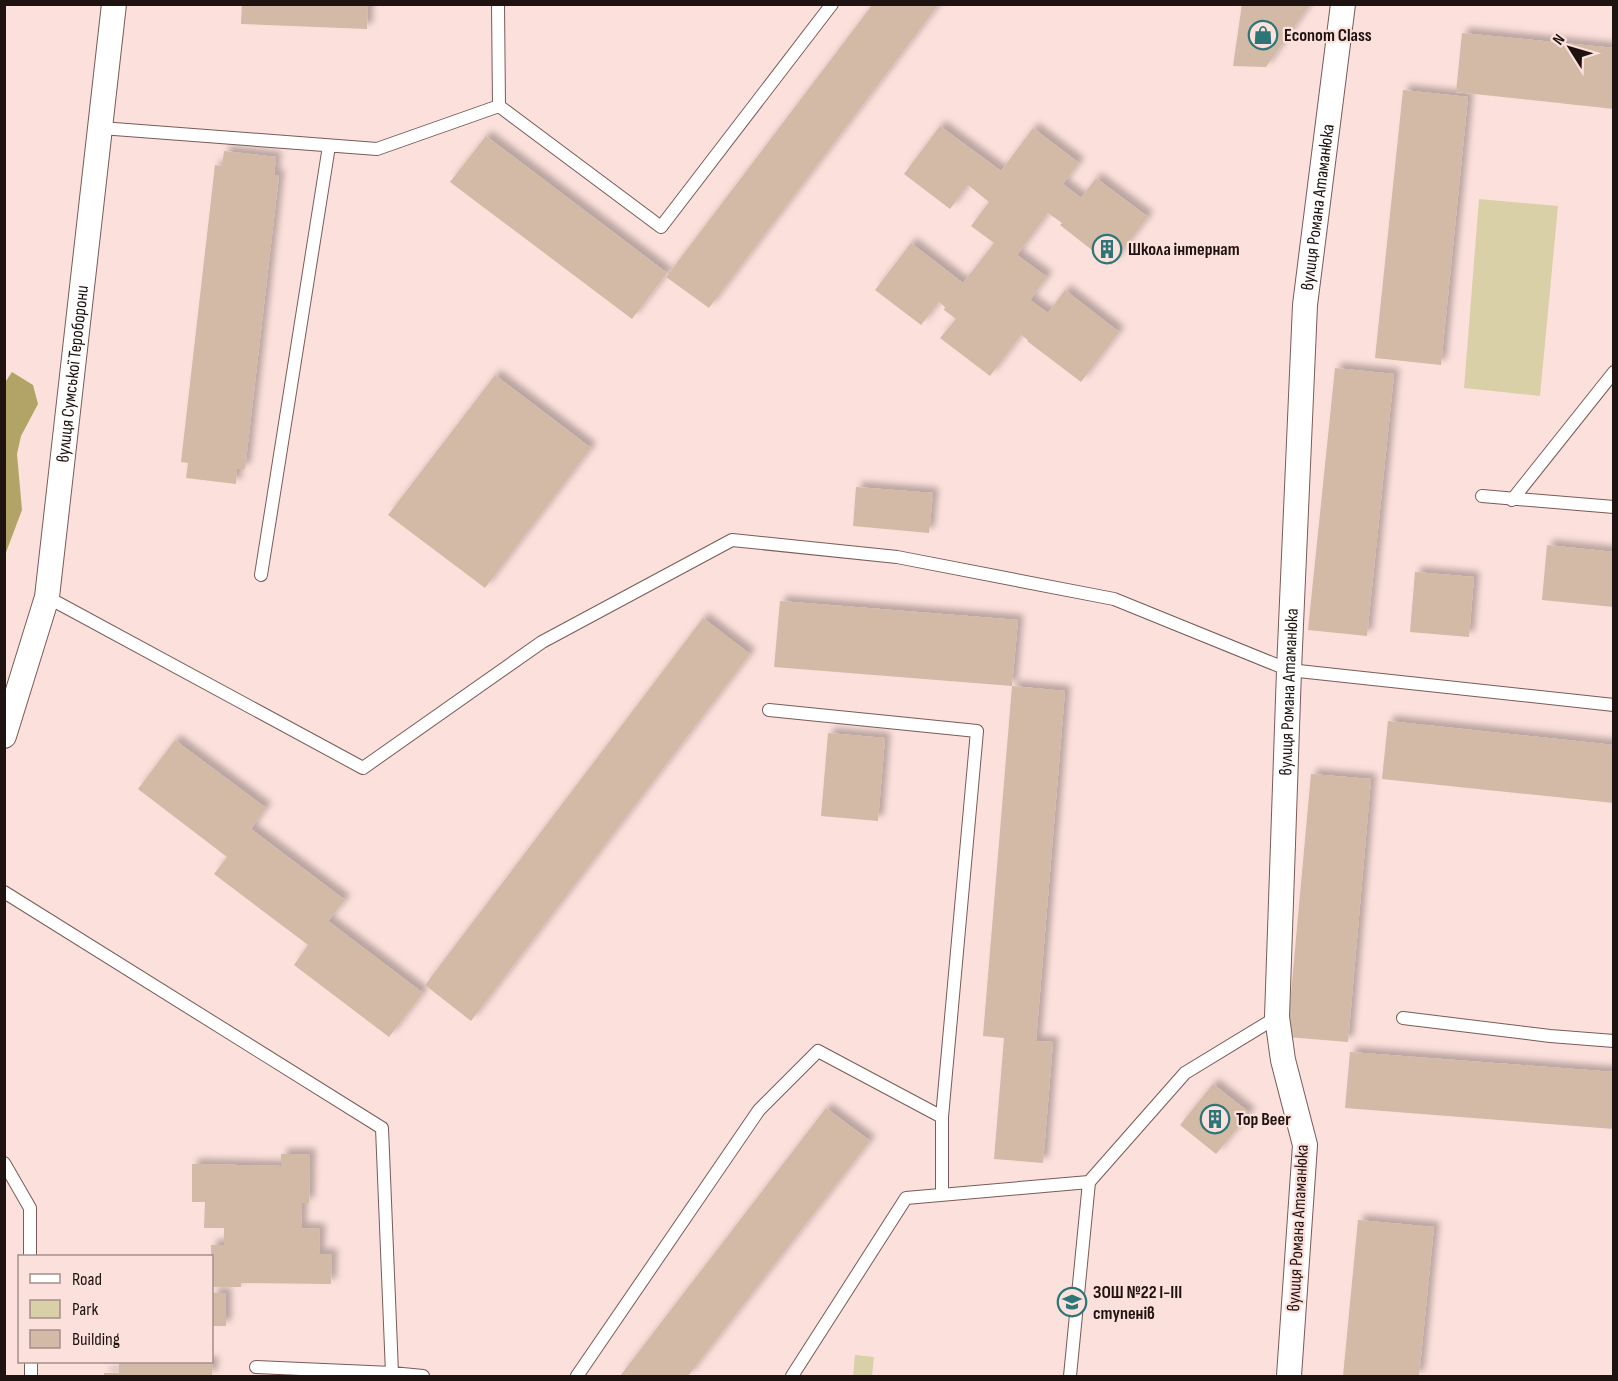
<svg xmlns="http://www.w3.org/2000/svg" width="1618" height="1381" viewBox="0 0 1618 1381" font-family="'Sofia Sans Condensed',sans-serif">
<defs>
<filter id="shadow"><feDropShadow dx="5.5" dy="-5.5" stdDeviation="3" flood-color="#0004"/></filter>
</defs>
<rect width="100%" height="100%" fill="#fce0db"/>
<!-- green -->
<path fill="#dad0a8" d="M1479 199 1558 206 1540 396 1464 388Z
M855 1355 874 1357 872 1376H853Z"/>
<!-- forest -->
<path fill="#b2a466" d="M12 372 33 385 38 404 21 436 17 454 22 510 5 555 4 384Z"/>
<!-- building -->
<path fill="#d2baa6" filter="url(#shadow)" d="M242 4H368L367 29 241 24Z
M873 4H939L709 308 666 277Z
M1242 4H1310L1266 67 1233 66Z
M1462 33 1614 48V109L1456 92Z
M1403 90 1468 97 1441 365 1375 358Z
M940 126 1001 171 1033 128 1079 163 1063 184 1081 198 1096 178 1148 217 1111 265 1060 225 1062 223 1048 213 1017 255 1047 277 1030 300 1048 313 1065 290 1119 332 1081 382 1027 341 1028 340 1021 335 990 376 940 338 956 319 944 310 945 307 939 302 921 325 875 290 911 243 963 283 994 243 971 226 989 202 968 185 950 209 904 174Z
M486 136 667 273 632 319 450 182Z
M224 151 276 157 274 175H279L245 469H237L236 484 186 478 188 463 181 462 215 165 222 166Z
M1335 368 1394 374 1367 636 1308 630Z
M495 375 591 448 485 588 388 515Z
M856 487 933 493 929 533 853 526Z
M1547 545 1614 552V607L1542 600Z
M1415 572 1474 577 1469 637 1410 632Z
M780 601 1018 620 1012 686 774 667Z
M703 618 750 654 471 1021 425 985Z
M1012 686 1065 691 1036 1041 1053 1042 1043 1163 994 1159 1004 1038 983 1036Z
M1388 721 1614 745V803L1382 779Z
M828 733 885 738 878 821 821 816Z
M175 740 266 808 251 829 345 900 328 921 423 993 389 1037 294 965 308 945 214 874 227 857 138 789Z
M1311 774 1371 779 1348 1042 1287 1037Z
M1350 1052 1614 1072V1129L1345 1108Z
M1213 1084 1250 1113 1216 1154 1180 1125Z
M826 1108 870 1141 688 1376H620Z
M281 1154H310L309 1203H302L301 1228 320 1229 319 1254H332L331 1284 241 1283V1287H212L211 1245H224V1228H204L205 1202H192V1164L281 1166Z
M1358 1220 1434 1227 1419 1376H1343Z
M212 1293H226V1326H212Z
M119 1362H213L212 1376H104V1373H119Z"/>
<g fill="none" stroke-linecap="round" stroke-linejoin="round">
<!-- lane casing -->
<g stroke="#795b57" stroke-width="14">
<path id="lane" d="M498 4 499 106
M101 128 377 149 499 106 661 227 832 4
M1482 496 1614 507
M1512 500 1614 372
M261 575 329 146
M47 597 363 768 542 642 732 540 897 557 1114 599 1289 670 1614 705
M4 892 382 1128 392 1373 423 1376
M1403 1018 1550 1036 1614 1041
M942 1117V1195
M4 1163 30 1208V1256
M31 1362V1376
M256 1367 392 1373
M577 1376 759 1110 818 1051 942 1117 977 731 769 710
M792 1376 906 1198 1089 1182 1185 1073 1277 1017
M1070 1376 1089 1182"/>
</g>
<!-- street casing -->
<g stroke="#795b57" stroke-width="26">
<g id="street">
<path id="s1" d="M4 736 47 597 114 4"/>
<path id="s2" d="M1289 1376 1305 1145 1283 1060 1277 1017 1289 670 1305 305 1343 4"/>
</g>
</g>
<!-- lane -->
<use href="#lane" stroke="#fff" stroke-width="12"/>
<!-- street -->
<use href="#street" stroke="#fff" stroke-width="24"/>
</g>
<!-- icons -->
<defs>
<g id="shop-ring" transform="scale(1.5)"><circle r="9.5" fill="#fce0db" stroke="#2c7678" stroke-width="1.5"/><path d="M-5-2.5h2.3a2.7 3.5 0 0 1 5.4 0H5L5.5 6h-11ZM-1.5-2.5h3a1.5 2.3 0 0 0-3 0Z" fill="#2c7678"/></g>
<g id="building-ring" transform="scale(1.5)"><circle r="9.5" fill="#fce0db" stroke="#2c7678" stroke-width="1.5"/><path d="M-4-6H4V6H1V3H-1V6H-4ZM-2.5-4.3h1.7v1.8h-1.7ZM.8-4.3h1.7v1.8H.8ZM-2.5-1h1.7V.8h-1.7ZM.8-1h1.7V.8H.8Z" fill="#2c7678"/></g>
<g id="school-ring" transform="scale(1.5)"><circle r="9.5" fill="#fce0db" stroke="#2c7678" stroke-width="1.5"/><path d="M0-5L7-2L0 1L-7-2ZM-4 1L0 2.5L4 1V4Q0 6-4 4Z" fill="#2c7678"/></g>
</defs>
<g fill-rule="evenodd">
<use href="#shop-ring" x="1263" y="35"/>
<use href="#building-ring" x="1107" y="249"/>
<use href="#building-ring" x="1215" y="1119"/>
<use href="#school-ring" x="1072" y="1302"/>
</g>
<g text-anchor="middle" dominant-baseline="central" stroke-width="4.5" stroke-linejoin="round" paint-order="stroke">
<!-- poi labels -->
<g font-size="18" font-weight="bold" fill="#1f1311" stroke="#fce0db" text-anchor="start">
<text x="1284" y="35">Econom Class</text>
<text x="1128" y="249">Школа інтернат</text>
<text x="1236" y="1119">Top Beer</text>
<text x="1093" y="1292">ЗОШ №22 І-ІІІ<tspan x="1093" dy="21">ступенів</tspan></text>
</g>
<!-- street labels -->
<g font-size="18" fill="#1f1311" stroke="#fce0db">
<text stroke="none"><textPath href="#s2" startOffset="1174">вулиця Романа Атаманюка</textPath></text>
<text stroke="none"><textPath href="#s1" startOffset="370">вулиця Сумської Тероборони</textPath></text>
<text stroke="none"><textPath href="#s2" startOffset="688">вулиця Романа Атаманюка</textPath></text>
<text transform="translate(1298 1228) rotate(-87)">вулиця Романа Атаманюка</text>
</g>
</g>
<!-- border -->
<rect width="1618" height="1381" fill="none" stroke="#1f1311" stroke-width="12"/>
<!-- legend -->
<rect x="18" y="1255" width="195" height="108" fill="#fce0db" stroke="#a48e8a" stroke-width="1.5"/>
<rect x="30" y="1274" width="30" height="9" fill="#ffffff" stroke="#a48e8a" stroke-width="1.5"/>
<text x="72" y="1285" font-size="18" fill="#1f1311">Road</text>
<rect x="30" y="1300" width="30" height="18" fill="#dad0a8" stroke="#a48e8a" stroke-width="1.5"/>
<text x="72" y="1315" font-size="18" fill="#1f1311">Park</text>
<rect x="30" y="1330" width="30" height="18" fill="#d2baa6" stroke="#a48e8a" stroke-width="1.5"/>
<text x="72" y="1345" font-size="18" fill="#1f1311">Building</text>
<!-- north arrow -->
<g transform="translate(1570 48) rotate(307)" stroke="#fce0db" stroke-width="4.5" paint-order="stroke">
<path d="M0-4.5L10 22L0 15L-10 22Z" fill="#1f1311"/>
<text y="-9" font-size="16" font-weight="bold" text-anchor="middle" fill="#1f1311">N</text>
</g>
</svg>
